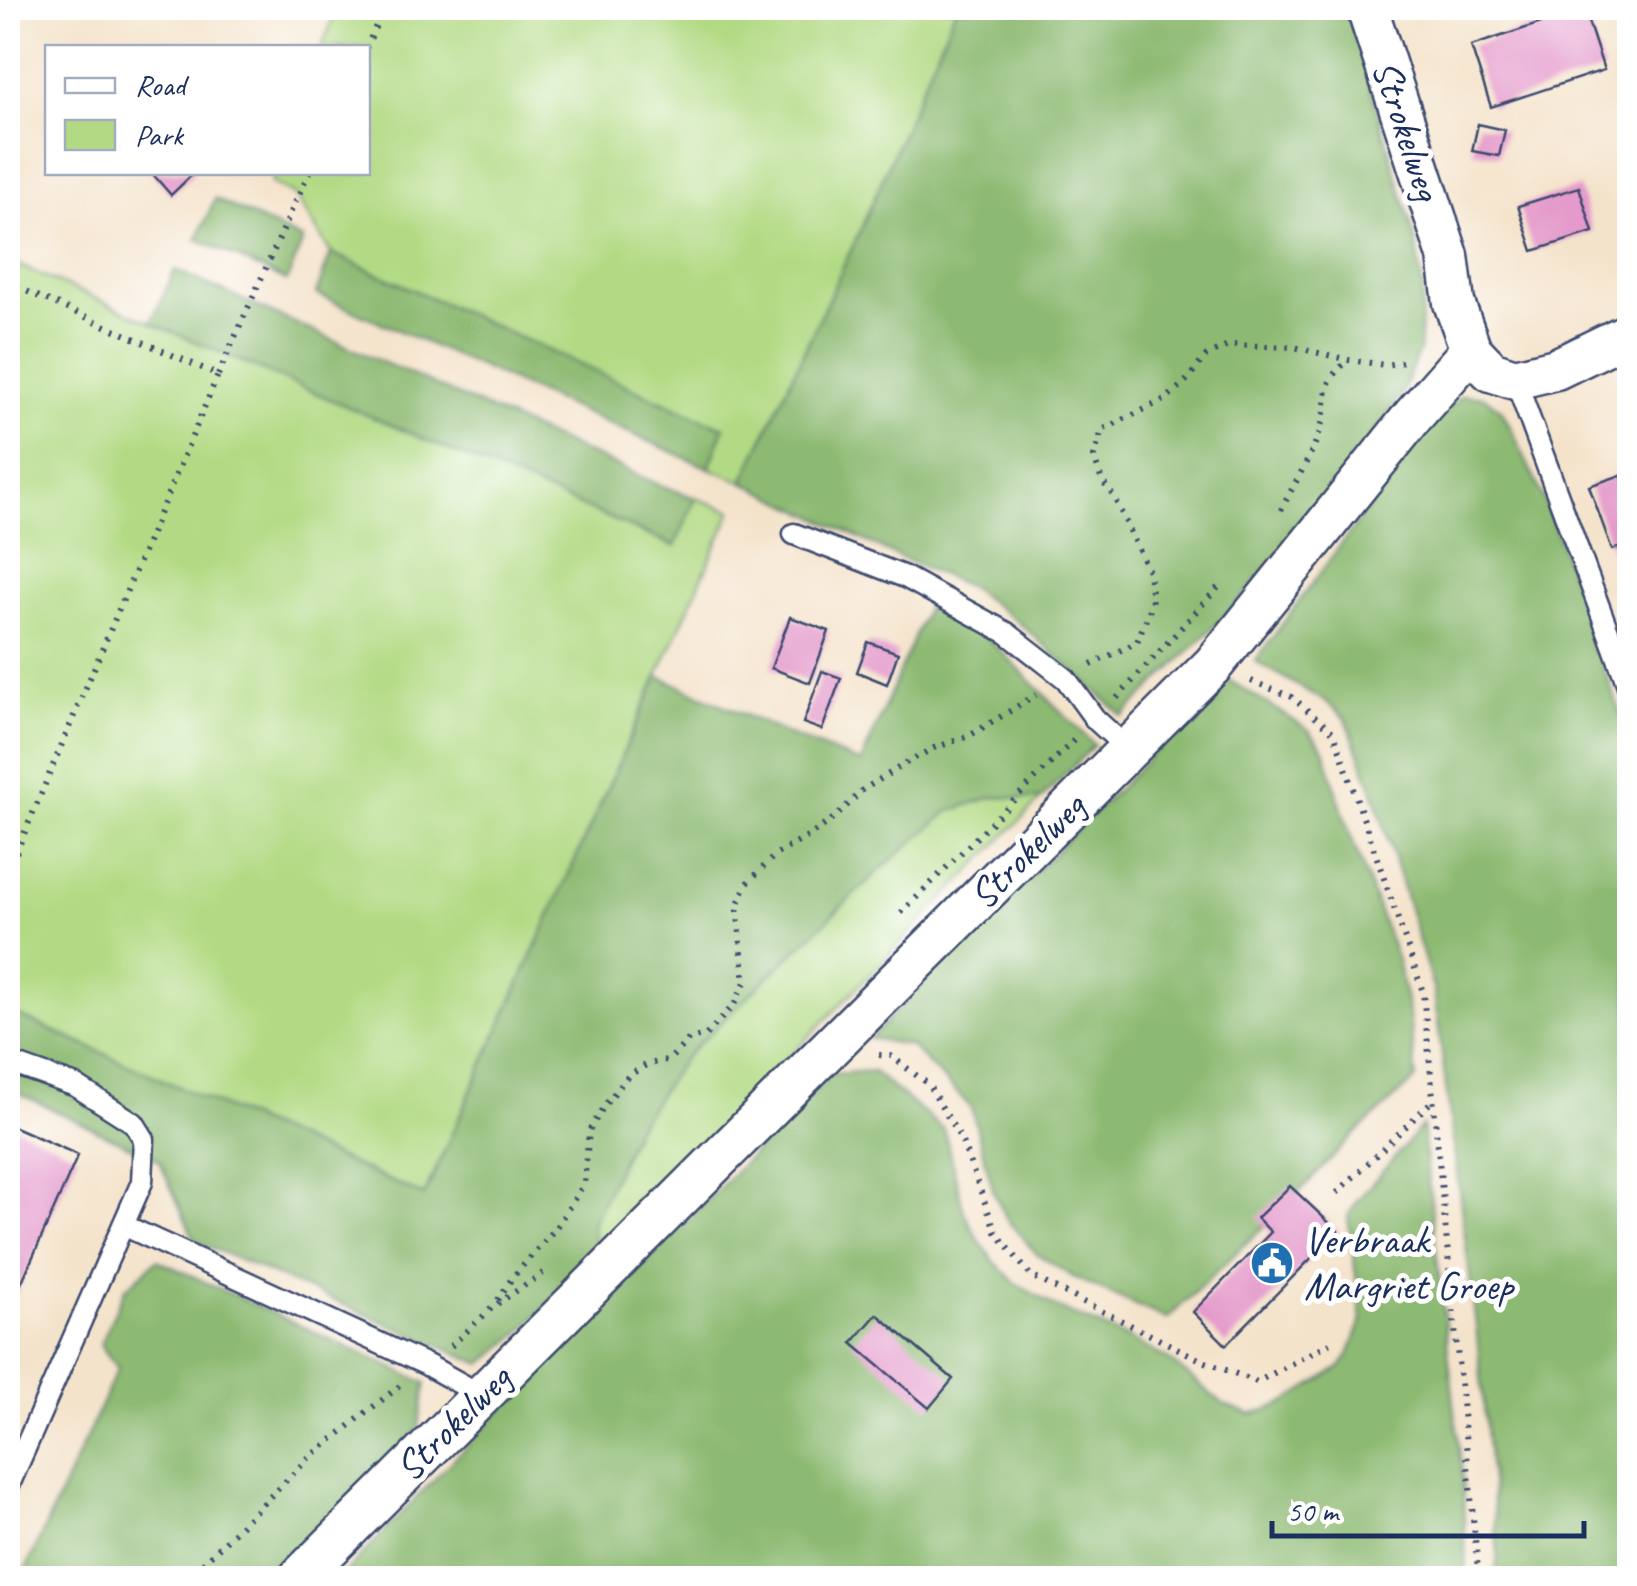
<svg xmlns="http://www.w3.org/2000/svg" width="1637" height="1586" viewBox="0 0 1637 1586" font-family="Caveat,sans-serif">
<rect width="100%" height="100%" fill="#fff"/>
<filter id="ink" filterUnits="userSpaceOnUse"><feTurbulence type="fractalNoise" baseFrequency=".01" numOctaves="2"/><feDisplacementMap in="SourceGraphic" scale="20" xChannelSelector="R" yChannelSelector="G"/><feConvolveMatrix kernelMatrix="1 2 1 2 8 2 1 2 1" color-interpolation-filters="sRGB"/></filter>
<filter id="wash" filterUnits="userSpaceOnUse"><feTurbulence type="fractalNoise" baseFrequency=".0048" numOctaves="4" result="noise"/><feDisplacementMap in="SourceGraphic" scale="40" xChannelSelector="R" yChannelSelector="G"/><feGaussianBlur stdDeviation="2.25" result="paint"/><feColorMatrix in="noise" values="0 0 0 0 0 0 0 0 0 0 0 0 0 0 0 0 0 1.4 0 .05"/><feComposite in="paint" operator="in"/></filter>
<g filter="url(#wash)">
<rect width="100%" height="100%" fill="#f4e3cb"/>
<!-- green -->
<path fill="#b2da84" stroke="#668471" stroke-width="2.5" d="M337 8H956L861 229 743 482 709 468 724 427 699 418 331 253 295 195 271 183 275 173 368 172V48L322 47Z
M8 261 674 546 696 498 732 511 424 1196 8 1011Z
M992 797 1041 799 597 1254 592 1224 636 1128 685 1057 876 873 949 811Z"/>
<!-- forest -->
<path fill="#8dba72" stroke="#547468" stroke-width="2.5" d="M956 8H1347L1415 238 1423 289 1419 351 1401 395 1359 460 1233 608 1123 716 1023 626 970 587 899 557 743 482 861 229Z
M215 199 303 240 287 281 197 239Z
M331 253 699 418 724 427 709 468 316 294Z
M175 270 657 484 696 498 675 546 151 323Z
M1462 395 1484 397 1501 409 1511 428 1546 504 1629 738V1578H1495L1498 1554 1476 1325 1434 991 1373 790 1346 719 1328 703 1255 661 1427 428Z
M927 607 986 636 1094 745 1041 799 992 797 949 811 876 873 685 1057 636 1128 592 1224 597 1254 523 1330 482 1364 195 1241 159 1160 8 1088V1011L424 1196 658 676 789 735 861 763Z
M1227 679 1309 730 1324 749 1345 820 1397 960 1409 1015 1416 1079 1353 1136 1298 1193 1167 1319 1073 1277 1037 1254 1008 1221 994 1193 971 1107 911 1046 870 1038Z
M872 1071 944 1130 964 1212 978 1239 993 1260 1014 1282 1057 1308 1130 1339 1169 1360 1223 1404 1252 1415 1282 1404 1341 1367 1349 1355 1362 1320 1348 1217 1357 1201 1422 1126 1462 1472 1466 1569 1461 1578H915C861 1566 809 1578 755 1578 616 1578 478 1578 340 1578L441 1472 831 1074Z
M157 1260 426 1383 418 1430 274 1578H22L118 1368 100 1345 125 1289Z"/>
<g id="blocks">
<!-- building -->
<path fill="#e49acb" d="M1584 9 1604 70 1491 107 1471 46Z
M1478 124 1505 130 1499 156 1472 151Z
M151 172H195L171 195Z
M1579 187 1593 232 1533 251 1518 206Z
M1621 475 1623 480 1630 477V544L1612 550 1589 486Z
M790 617 829 631 810 683 771 668Z
M868 642 898 653 887 684 857 672Z
M822 671 841 678 822 730 803 723Z
M8 1124 78 1155 8 1313Z
M1290 1186 1338 1231 1226 1345 1193 1312 1271 1232 1257 1218Z
M877 1314 953 1379 929 1408 852 1343Z"/>
</g>
</g>
<g filter="url(#ink)">
<use href="#blocks" fill-opacity="0" stroke="#3c4a6e" stroke-width="2.5"/>
<g fill="none" stroke-linecap="round" stroke-linejoin="round">
<!-- lane casing -->
<g stroke="#3c4a6e" stroke-width="25">
<path id="lane" d="M1515 379 1630 691
M794 534 905 577 1007 633 1066 679 1095 719 1129 750
M8 1062 76 1086 134 1123 144 1139 142 1182 8 1487
M123 1225 427 1365 481 1395"/>
</g>
<!-- street casing -->
<g stroke="#3c4a6e" stroke-width="45">
<path id="street" d="M1471 350 1491 371 1515 379 1556 369 1630 333
M299 1578 1213 665 1413 416 1471 350 1454 303 1448 256 1367 8"/>
</g>
<!-- path -->
<path stroke="#3c4a6e" stroke-width="6" stroke-dasharray="2.5 8" stroke-linecap="butt" d="M366 48 384 8
M8 283 218 375 8 872
M218 375 309 172
M1281 510C1293 486 1312 455 1320 431 1330 399 1318 383 1349 360
M1091 665 1137 642 1152 604 1149 571 1114 497 1102 481 1094 457 1102 430 1166 399 1186 381 1206 356 1230 345 1294 347 1349 360 1385 365 1409 361
M1251 681 1292 697 1334 733 1423 992 1478 1570 1474 1578
M1117 698 1223 582
M901 913 1076 738
M879 1055 891 1056 928 1084 961 1139 996 1232 1031 1276 1203 1361 1257 1382 1330 1343
M1337 1193 1432 1101
M498 1300 512 1278 555 1229 584 1184 589 1131 604 1106 628 1076 646 1065 670 1059 689 1039 706 1035 734 1005 745 982 737 906 746 885 775 855 811 835 838 815 861 791 911 760 934 748 969 736 1036 695
M451 1346 494 1306 543 1273
M188 1578 309 1458 402 1384"/>
<!-- lane -->
<use href="#lane" stroke="#fff" stroke-width="20"/>
<!-- street -->
<use href="#street" stroke="#fff" stroke-width="40"/>
</g>
</g>
<!-- icons -->
<defs>
<g id="civic-disc" transform="scale(2.25)"><circle r="9.5" fill="#1f6fb2" stroke="#fff"/><path d="M-.6-6.5H3V-4.5H.6V-3L4-1V1h2V6H-6V1h2V-1L-.6-3ZM-1.2 2.5V6h2.4V2.5Z" fill="#fff"/></g>
</defs>
<g fill-rule="evenodd">
<use href="#civic-disc" x="1272" y="1263"/>
</g>
<g text-anchor="middle" dominant-baseline="central" stroke-width="10" stroke-linejoin="round" paint-order="stroke">
<!-- street labels -->
<g font-size="40" fill="#1b2f5e" stroke="#fff">
<text transform="translate(1407 130) rotate(72)">Strokelweg</text>
<text transform="translate(1027 851) rotate(-45)">Strokelweg</text>
<text transform="translate(453 1423) rotate(-45)">Strokelweg</text>
</g>
<!-- poi labels -->
<g font-size="40" fill="#1b2f5e" stroke="#fff" text-anchor="start">
<text x="1304" y="1240">Verbraak<tspan x="1304" dy="46">Margriet Groep</tspan></text>
</g>
</g>
<!-- margin -->
<rect width="1637" height="1586" fill="none" stroke="#fff" stroke-width="40"/>
<!-- legend -->
<rect x="45" y="45" width="325" height="130" fill="#ffffff" stroke="#a4acbf" stroke-width="2.5"/>
<rect x="65" y="78" width="50" height="15" fill="#ffffff" stroke="#a4acbf" stroke-width="2.5"/>
<text x="135" y="95" font-size="30" fill="#1b2f5e">Road</text>
<rect x="65" y="120" width="50" height="30" fill="#b2da84" stroke="#a4acbf" stroke-width="2.5"/>
<text x="135" y="145" font-size="30" fill="#1b2f5e">Park</text>
<!-- scale -->
<path d="M1272 1521v15h312v-15" fill="none" stroke="#1b2f5e" stroke-width="5"/>
<text x="1287" y="1521" font-size="30" fill="#1b2f5e" stroke="#ffffff" stroke-width="8" paint-order="stroke">50 m</text>
</svg>
